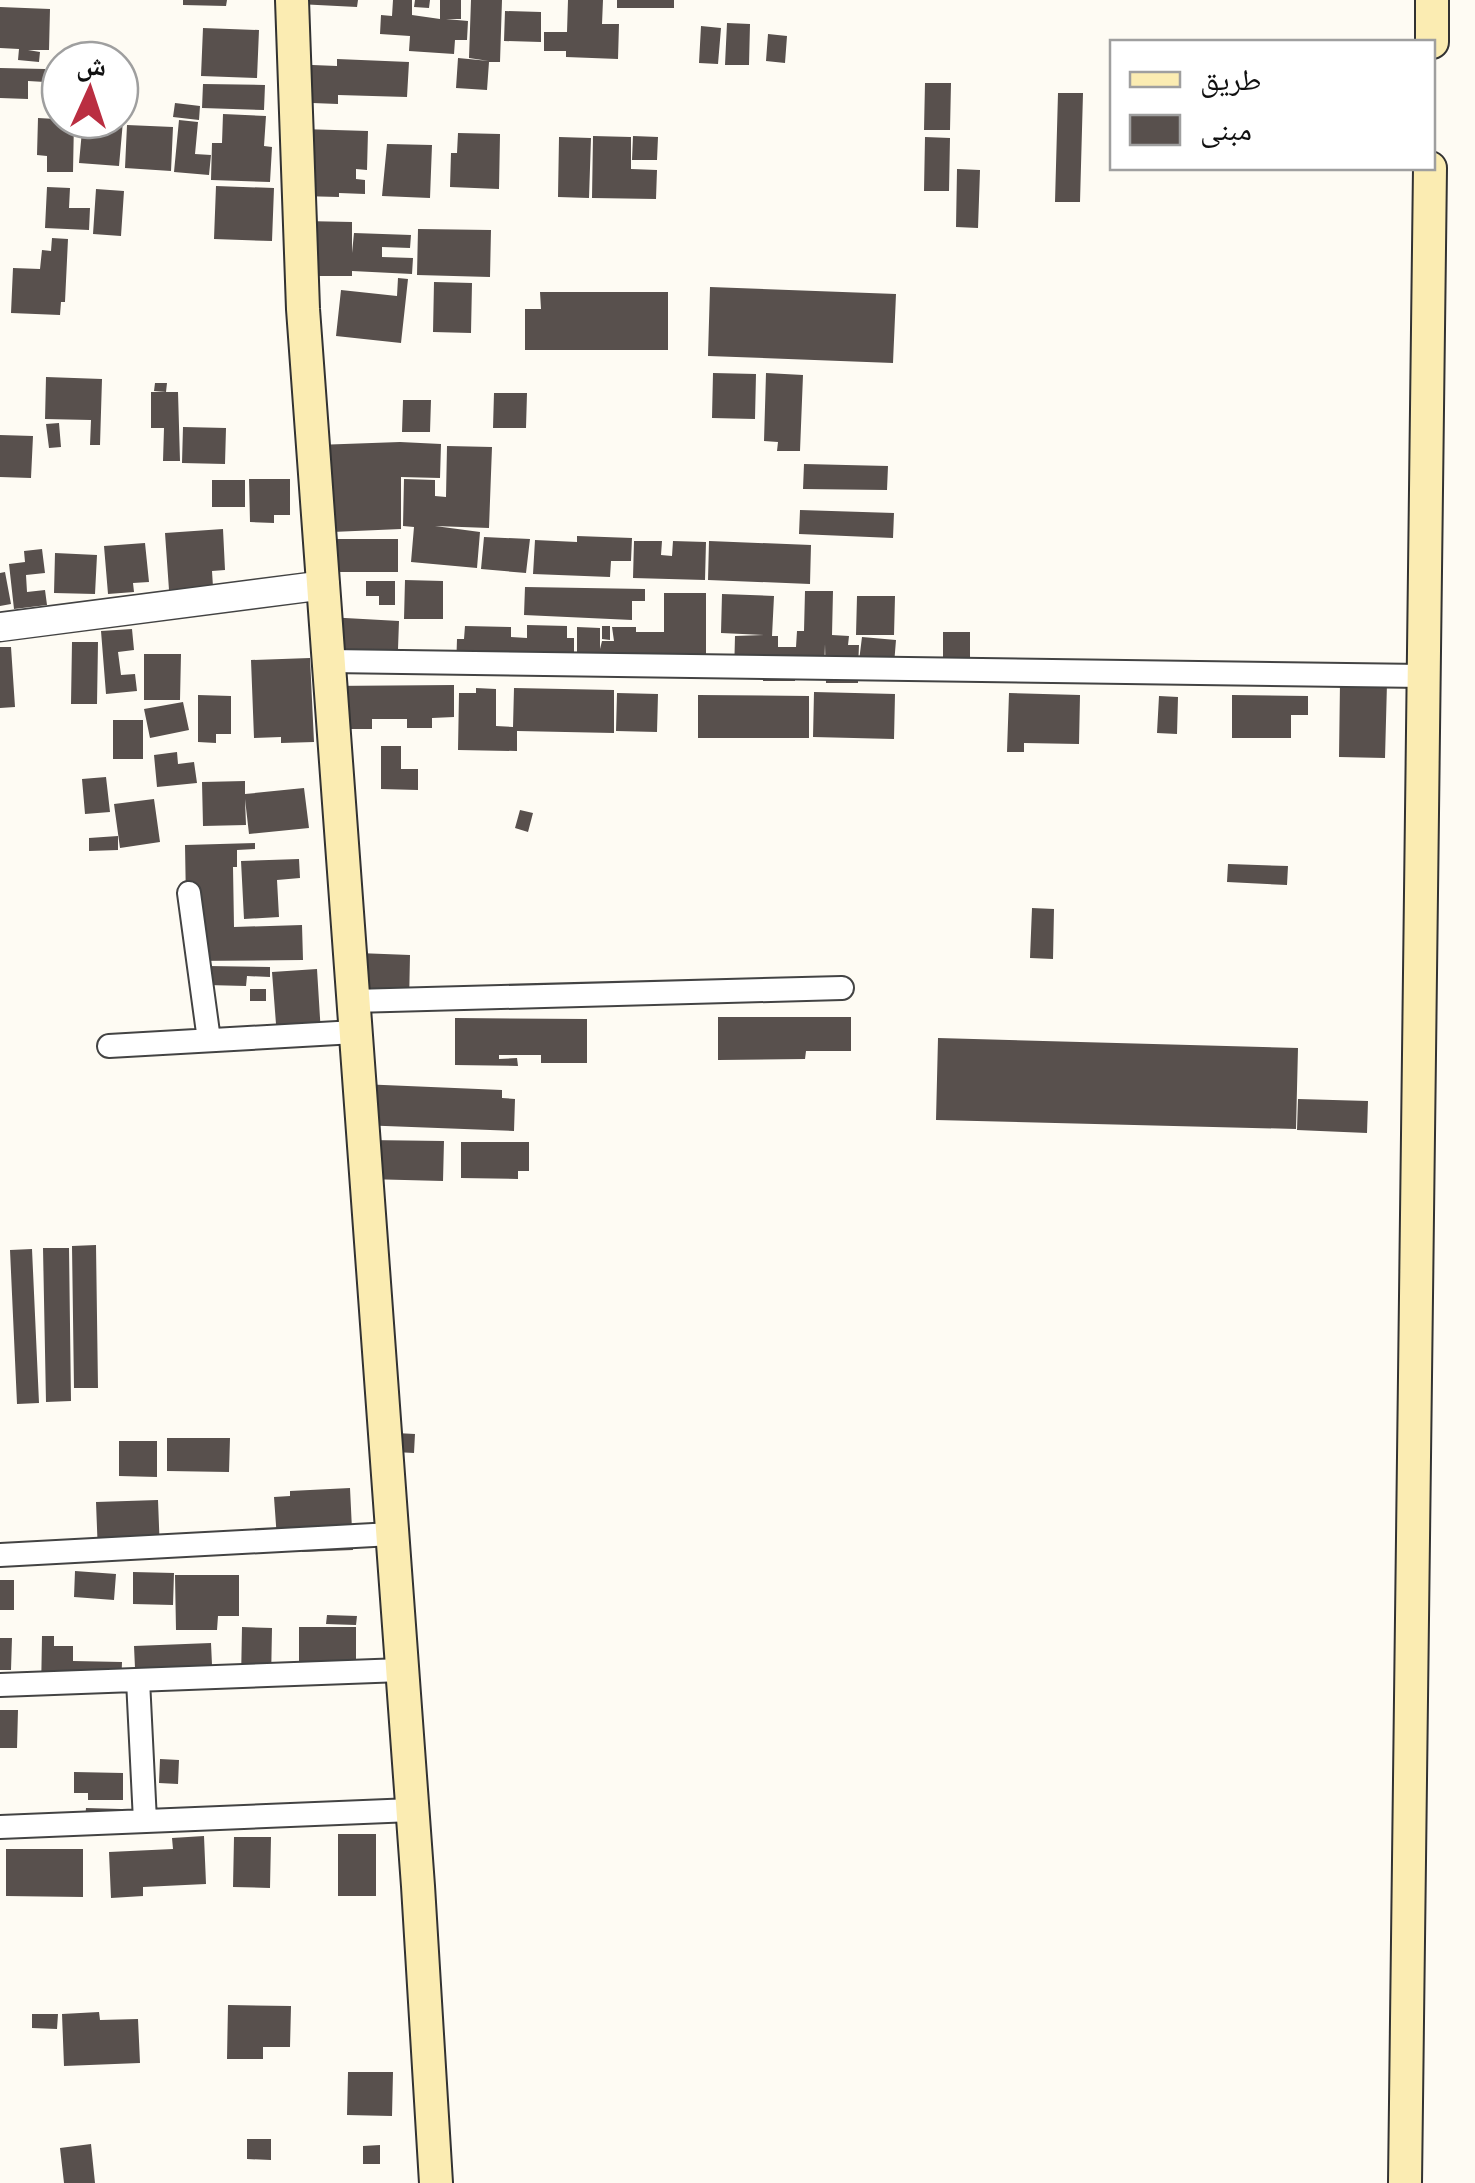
<svg xmlns="http://www.w3.org/2000/svg" width="1475" height="2183" viewBox="0 0 1475 2183" font-family="'Crimson Pro','Noto Naskh Arabic',serif">
<rect width="100%" height="100%" fill="#fefbf3"/>
<!-- building -->
<path fill="#58504d" d="M183 0H227L226 6 183 5Z
M298 0H358L357 7 298 4Z
M393 0H412V15L440 19V0H461V19H446L468 21 467 40H455L454 54 409 51 410 36 380 34 381 15 392 16Z
M415 0H430L429 8 414 7Z
M471 0H502L500 62H489L487 90 456 88 458 58 489 61 469 58Z
M568 0H603L602 24H619L618 59 566 57V51H544V32H567Z
M617 0H674V8H617Z
M0 7 50 9 49 50H28L40 52 39 62 18 60 19 49 0 48Z
M505 11 541 12V42L504 41Z
M727 23 750 24 749 65H725Z
M701 26 721 28 718 64 699 63Z
M203 28 259 30 257 78 201 76Z
M768 34 787 36 785 63 766 61Z
M337 59 409 62 407 97 338 95V104L287 102 288 64 337 66Z
M0 68 45 69V82L28 81V99L0 98Z
M50 71 60 72V86L48 83Z
M925 83H951L950 130H924Z
M203 84 265 85 264 110 202 108Z
M1058 93H1083L1080 202H1055Z
M175 103 200 106 199 120 173 117Z
M223 114 266 116 264 146 272 147 270 182 211 180 212 143H222Z
M38 118 74 120 73 172H47V156L37 155Z
M83 120 123 121 119 166 79 163Z
M179 120 198 122 195 154 211 155 209 175 174 172Z
M127 125 173 127 171 171 125 168Z
M301 129 368 131 367 170 356 169V179L365 180V194L339 193V197L300 196Z
M458 133 500 134 499 189 450 187 451 153H457Z
M593 136 631 137V169L657 170 656 199 592 198Z
M633 136 658 137 657 160H632Z
M559 137 591 138 589 198 558 197Z
M925 137 950 138 949 191H924Z
M387 144 432 145 430 198 382 196Z
M957 169 980 170 978 228 956 227Z
M216 186 274 188 272 241 214 239Z
M47 187 70 188 69 208H90L89 230 45 228Z
M96 189 124 191 121 236 93 234Z
M304 221 352 222V253L354 233 411 235 410 248 382 247V257L413 258 412 274 352 271V276H304Z
M418 229 491 230 490 277 417 275Z
M52 238 68 239 65 302H61L60 315 11 313 13 268 40 269 42 250 51 251Z
M398 278 408 279 401 343 336 336 341 290 397 296Z
M434 282 472 283 471 333 433 332Z
M710 287 896 294 893 363 708 356Z
M540 292H668V350H525V309H541Z
M713 373 756 374 755 419 712 418Z
M766 373 803 375 800 451H777L778 442 764 441Z
M46 377 102 379 100 445H90L91 420 45 419Z
M155 383H167L166 392 154 391Z
M151 392H178L180 461H163L164 428H151Z
M494 393H527L526 428H493Z
M403 400H431L430 432H402Z
M59 423 61 447 49 448 46 424Z
M183 427 226 428 225 464 182 463Z
M0 435 33 436 31 478 0 477Z
M400 442 441 444 440 478 401 477V529L332 532 316 445Z
M447 446 492 447 489 528 435 526 480 532 477 568 411 562 414 527 403 526 404 479 435 480V496L446 497Z
M804 464 888 466 887 490 803 489Z
M249 479H290V515H274V523L250 522Z
M212 480H245V507H212Z
M800 510 894 513 893 538 799 534Z
M223 529 225 570 212 571 213 587 169 590 165 533Z
M577 536 632 538 631 561H611L610 577 533 574 535 540 577 542Z
M484 537 530 539 526 573 481 569Z
M324 539H398V572H324Z
M634 541H662L661 555 672 556 673 541 706 542 705 580 633 578Z
M709 541 811 545 810 584 708 580Z
M145 543 149 582 133 583 134 592 108 594 104 546Z
M42 549 45 573 26 575 27 592 45 590 47 605 14 609 9 564 25 562 24 551Z
M55 553 97 555 95 594 54 593Z
M5 572 11 604 0 606V573Z
M405 580 443 581V619H404Z
M366 581H395V605H379V596H366Z
M525 587 645 589V601H632V620L524 615Z
M805 591H833L832 635 849 636 848 645H859L858 669 862 637 896 640 893 677 858 674V683H826L825 644 824 673 795 672V681H763V675H734L735 636 764 635 721 633 722 594 774 596 772 636H778V647H796L797 631H804Z
M664 593H706V673H577V627L600 628V649L602 641H614L612 627H636V632H664Z
M857 596H895L894 635H856Z
M327 617 399 621 398 649H387V657L324 667Z
M527 625 567 626V638H574V673L456 670 457 639H464L465 626 511 627V637L527 638Z
M602 626H610V640L602 639Z
M132 629 134 650 118 652 121 675 135 674 137 691 106 694 101 631Z
M943 632H970V664L943 663Z
M72 642H98L97 704H71Z
M0 647H11L15 707 0 708Z
M144 654H181L180 700H144Z
M310 658 314 742 281 743V737L254 738 251 660Z
M1340 682 1387 683 1385 758 1339 757Z
M454 685V717L432 718V728H407V719H372V729H326V686Z
M476 688 496 689V726L513 727 514 688 614 690V733L517 731V751L458 750 459 693H476Z
M814 692 895 694 894 739 813 737Z
M617 693 658 694 657 732 616 731Z
M1009 693 1080 695 1079 744 1024 743V752H1007Z
M198 695 231 696V734H216V743L198 742Z
M698 695 809 696V738H698Z
M1232 695 1308 696V715H1291V738H1232Z
M1159 696 1178 697 1177 734 1157 733Z
M183 702 189 730 150 738 144 709Z
M113 720H143V759H113Z
M381 746H401V769H418V790L381 789Z
M177 752 178 764 194 762 197 783 157 787 154 755Z
M106 777 110 812 85 814 82 779Z
M245 781V794L304 788 309 828 249 834 245 799 246 825 203 826 202 782Z
M154 799 160 842 120 848 114 804Z
M520 810 533 813 528 832 515 828Z
M118 836V850L89 851V838Z
M255 843V849L237 850V867H233L234 927 302 925 303 960 187 961 185 845Z
M299 859 300 878 277 880 279 917 244 919 241 861Z
M1228 864 1288 866 1287 885 1227 882Z
M1032 908 1054 909 1053 959 1030 958Z
M358 953 410 955 409 1005 356 1004Z
M208 966 270 967V977L247 976 246 986 207 985Z
M317 969 321 1034 277 1037 272 972Z
M250 989H266V1001H250Z
M718 1017H851V1051H806L805 1059 718 1060Z
M455 1018 587 1019V1063H541V1055H499V1059L517 1058 518 1066 455 1065Z
M938 1038 1298 1048 1296 1129 936 1120Z
M360 1084 502 1090V1098L515 1099 514 1131 359 1125Z
M1298 1099 1368 1101 1367 1133 1297 1130Z
M367 1140 444 1141 443 1181 366 1179Z
M461 1142H529V1171H518V1179L461 1178Z
M96 1245 98 1388H74L72 1246Z
M43 1248H69L71 1401 46 1402Z
M32 1249 39 1403 17 1404 10 1250Z
M396 1433 415 1434 414 1453 395 1452Z
M167 1438H230L229 1472 167 1471Z
M119 1441H157V1477L119 1476Z
M350 1488 353 1550 302 1552 301 1538 277 1539 274 1497 290 1496V1491Z
M158 1500 160 1552 98 1554 96 1502Z
M75 1571 116 1574 114 1600 74 1597Z
M133 1572 174 1573 173 1605 133 1604Z
M175 1575H239V1616H218L217 1630H176Z
M0 1580H14V1610H0Z
M327 1615 357 1616 356 1625 326 1624Z
M242 1627 272 1628 271 1682 241 1681Z
M299 1627H356V1684H313V1661H299Z
M42 1636H54V1646H73V1661L122 1662 121 1689 41 1693Z
M0 1638H12L11 1670H0Z
M211 1643 213 1687 136 1690 134 1646Z
M0 1710H18L17 1748H0Z
M160 1759 179 1760 178 1784 159 1783Z
M74 1772 123 1773V1800H88V1793H74Z
M86 1808 121 1809 120 1820 85 1819Z
M338 1834H376V1896H338Z
M204 1836 206 1884 143 1887V1896L111 1898 109 1852 173 1849 172 1838Z
M234 1837H271L270 1888 233 1887Z
M6 1849H83V1897L6 1896Z
M228 2005 291 2006 290 2047H263V2059H227Z
M99 2012 100 2020 138 2019 140 2063 64 2066 62 2014Z
M32 2014H58L57 2029 32 2028Z
M348 2072H393L392 2116 347 2115Z
M247 2139H271V2160L247 2159Z
M91 2144 95 2183H64L60 2148Z
M380 2145V2164H363V2146Z"/>
<g fill="none" stroke-linecap="round" stroke-linejoin="round">
<!-- minor casing -->
<g stroke="#434343" stroke-width="26">
<path id="minor" d="M330 661 1423 676
M189 893 209 1040
M353 1001 842 988
M109 1046 355 1032
M0 1555 392 1534
M138 1680 145 1821
M0 1685 402 1670
M0 1827 412 1810"/>
</g>
<!-- tertiary casing -->
<g stroke="#434343" stroke-width="31">
<path id="tertiary" d="M0 627 325 585"/>
</g>
<!-- secondary casing -->
<g stroke="#323232" stroke-width="36">
<path id="secondary" d="M292 0 303 309 418 1886 436 2183
M1432 42V0
M1405 2183 1430 168"/>
</g>
<!-- minor -->
<use href="#minor" stroke="#fff" stroke-width="22"/>
<!-- tertiary -->
<use href="#tertiary" stroke="#fff" stroke-width="28"/>
<!-- secondary -->
<use href="#secondary" stroke="#fbecb2" stroke-width="32"/>
</g>
<!-- legend -->
<rect x="1110" y="40" width="325" height="130" fill="#ffffff" stroke="#9f9f9f" stroke-width="2.5"/>
<rect x="1130" y="72" width="50" height="15" fill="#fbecb2" stroke="#9f9f9f" stroke-width="2.5"/>
<text x="1200" y="90" font-size="30" fill="#101010">طريق</text>
<rect x="1130" y="115" width="50" height="30" fill="#58504d" stroke="#9f9f9f" stroke-width="2.5"/>
<text x="1200" y="140" font-size="30" fill="#101010">مبنى</text>
<!-- north arrow -->
<g transform="translate(90 90) rotate(3)"><circle r="48" fill="#ffffff" stroke="#9f9f9f" stroke-width="2.5"/>
<path d="M0-8L18 38L0 25L-18 38Z" fill="#ba2e41"/>
<text y="-15" font-size="28" font-weight="bold" text-anchor="middle" fill="#101010">ش</text>
</g>
</svg>
